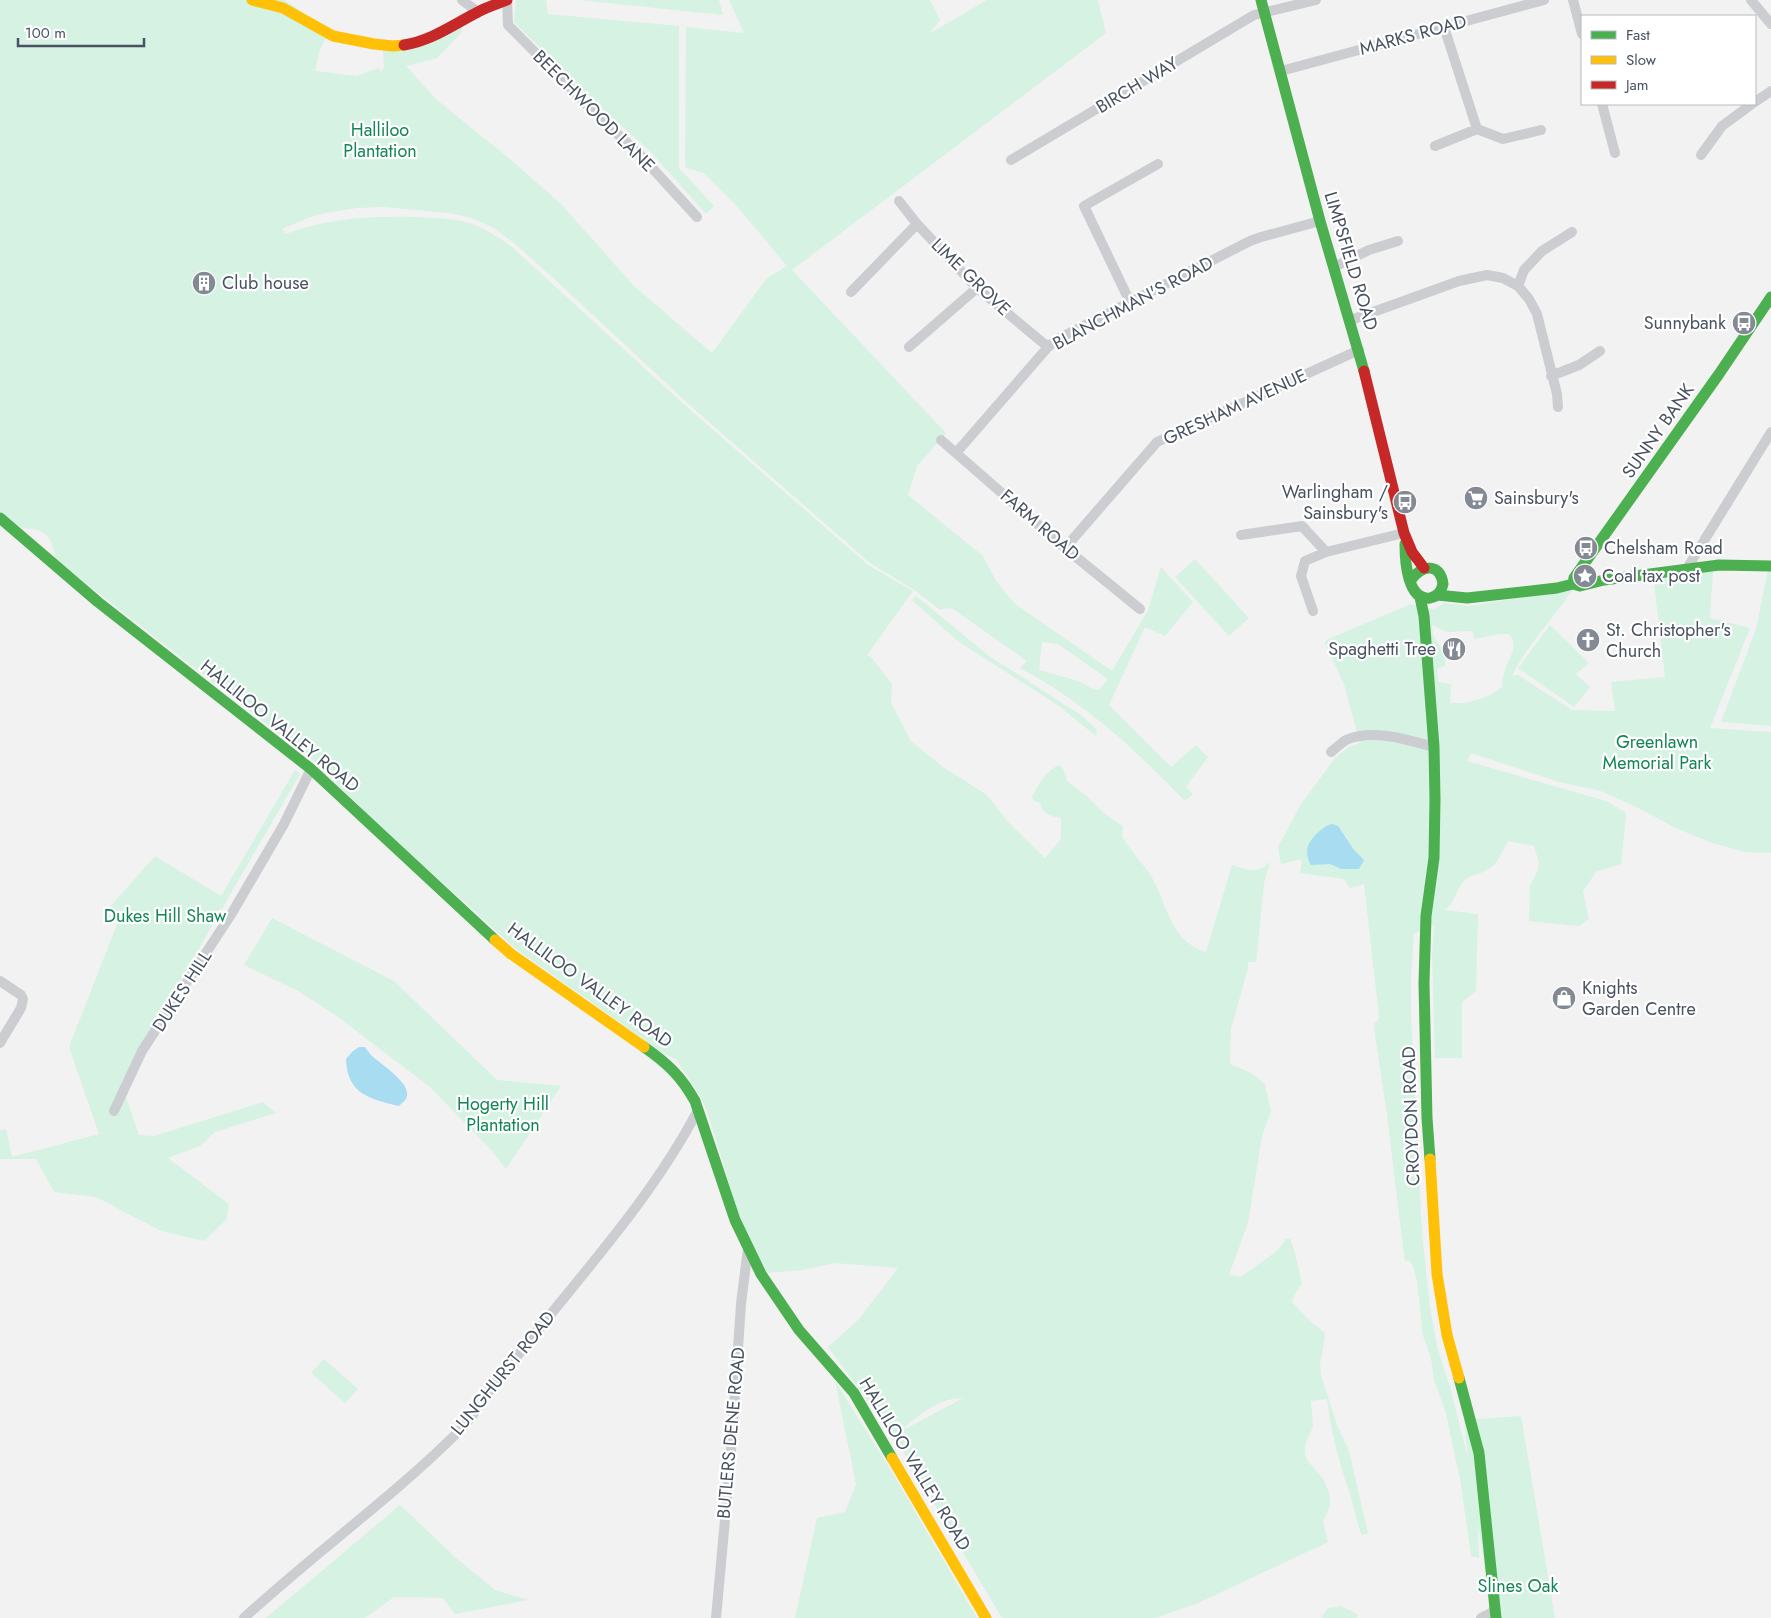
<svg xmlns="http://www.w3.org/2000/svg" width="1771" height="1618" viewBox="0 0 1771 1618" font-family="Jost,sans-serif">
<rect width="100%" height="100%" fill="#f2f2f2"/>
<!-- green -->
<path fill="#d5f2e3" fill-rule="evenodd" d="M0 0H284L295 7 326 38 320 49 315 71 356 76 379 68 381 72 384 67 383 50 462 27V32L437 58 406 66 437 100 512 161 560 203 634 286 712 353 767 278 787 266 736 205 704 173 685 167 686 27 744 33 729 0H930L940 20 929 34 987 0H1098L1106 33 792 270 946 433 917 466 908 495 983 556 996 581 1014 603 1112 671 1148 610 1161 567 1193 602 1165 636 1145 627 1109 705 1171 767 1196 745 1208 757 1186 787 1193 794 1185 801C1136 750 1083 701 1020 668L1027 661 953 609 946 608 940 610 916 591 870 563 693 408 550 275 515 244 494 228 472 218 449 213 384 207 357 208 330 212 310 217 282 229 286 234C327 218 371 216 415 217 434 218 451 218 469 223 485 228 499 238 512 247L688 408 868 565 913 591 867 655 871 657 892 684 891 703 911 741 943 767 987 795 1009 823 1045 858 1061 839V818C1051 816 1043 815 1040 803L1034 801 1032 797C1038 784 1046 771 1059 765L1063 769 1067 781 1088 797 1105 814 1123 826 1122 837C1131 850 1141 862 1150 874 1168 904 1169 941 1206 952L1232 865C1248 870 1256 875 1270 862L1264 883 1256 962H1248V968L1231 1029 1230 1064 1251 1073 1265 1084 1271 1111 1262 1136 1248 1223 1229 1275 1241 1277 1278 1250 1286 1239H1290L1294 1249 1302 1284 1295 1294 1292 1302 1310 1321 1324 1332 1325 1337 1320 1364 1321 1375 1337 1425 1349 1451 1368 1533 1362 1535C1356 1522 1354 1507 1350 1494 1339 1463 1331 1432 1327 1399L1311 1401 1313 1427 1305 1444V1454L1307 1460 1324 1480 1330 1496V1506L1323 1522 1328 1542 1198 1603 1155 1618H1002L894 1436 828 1347 859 1319 898 1268 835 1263 803 1270 767 1273 740 1219 707 1111 699 1094 676 1059 664 1054 516 949 371 818 313 760 56 560C54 549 51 534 38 530 32 528 25 530 19 526 12 523 6 516 0 511ZM1042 642 1058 644 1108 679 1099 690 1091 688 1078 681 1039 670ZM963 1398 898 1433C916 1417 938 1398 963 1398Z
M516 0H546L548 14 679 26V168L714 206 706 214 650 151 598 105 514 22Z
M579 0H719L723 15Z
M1195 559 1249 618 1229 636 1175 577Z
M1713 570 1710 618 1750 628 1710 728 1771 732V853L1745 852 1709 842 1676 828 1640 809 1601 791 1559 782 1471 753 1467 761 1606 801 1625 812 1626 815 1621 864 1596 872 1583 891 1589 919 1579 926 1529 921 1530 886 1538 870 1539 863 1534 846 1508 841C1502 852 1498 865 1485 871 1478 875 1470 875 1464 881 1456 889 1455 903 1445 910L1478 914 1476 991 1462 1002V1058H1435L1432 956 1434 925 1414 934 1411 977V1015L1422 1233 1430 1307 1438 1350 1450 1387 1468 1458 1464 1420 1521 1416 1555 1618H1480L1490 1606 1478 1522 1479 1558 1471 1556 1461 1485 1446 1413 1434 1380 1431 1358 1423 1336 1417 1281 1413 1266 1409 1260 1405 1261 1403 1247 1387 1115 1375 1035 1374 1023 1377 1022 1379 1017 1364 884 1350 888 1344 879 1300 873 1302 859 1281 864 1278 847 1301 804 1335 758 1349 747 1360 743 1344 684 1325 643 1326 640 1411 604 1419 607 1435 609 1444 603 1470 606 1573 589C1554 618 1526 646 1512 676L1518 675 1572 710 1615 711 1611 682 1665 677 1654 583 1656 578ZM1432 625 1447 632 1473 631 1474 639 1500 634H1509C1519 646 1510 656 1506 667 1503 674 1502 681 1502 687 1486 699 1470 704 1450 703L1451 684 1438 682 1437 669 1445 666V654L1433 635Z
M1768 570 1771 571V726L1721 722 1756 629Z
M916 596 989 656 1081 715 1097 730 1096 736 1059 706 959 642 912 600Z
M1550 625 1589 663 1576 674 1590 687 1574 707 1518 668Z
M295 770 300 774 121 1083 139 1135 154 1136 263 1102 276 1113 215 1132 200 1146 168 1158 229 1204 226 1220 204 1241 161 1231 96 1197 54 1192 36 1159H0V1130L6 1129 12 1157 99 1134 69 1047 119 919 108 909 155 856 221 896Z
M272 918 394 981 497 1080 561 1086 506 1169 492 1151 430 1087 334 1014 298 991 244 965Z
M324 1359 358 1389 345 1403 311 1373Z
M835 1381 895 1477 977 1618H795L817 1518 845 1512 856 1484Z
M400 1505 454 1556 495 1590 528 1600 455 1614 443 1598 394 1597 365 1618H266Z
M1341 1606 1357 1614V1618H1321L1328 1608Z"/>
<!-- water -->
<path fill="#a8dcf1" d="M1332 824 1338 826 1354 850 1364 860 1359 869H1341L1330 864 1311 865C1308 861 1306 851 1308 846 1311 838 1324 825 1332 824Z
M359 1047H365C367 1050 370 1054 372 1056 381 1064 407 1081 407 1093 408 1099 403 1102 399 1106 370 1099 347 1094 346 1059L353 1051Z"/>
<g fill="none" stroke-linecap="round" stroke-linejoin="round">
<!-- street -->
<path stroke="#cbcdd1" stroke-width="10" d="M462 0 478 12
M507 0 508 25 593 111 642 157 697 217
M1573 0 1582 34
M1751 0 1771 24
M1444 27 1477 129 1503 139 1541 130
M1281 71 1544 0
M1755 102 1771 91
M1602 104 1615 153
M1435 146 1477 129
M1701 155 1722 126 1752 104
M1011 160 1254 15 1316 0
M899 201 917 224 977 288 1048 347
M1334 267 1369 250 1398 241
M1518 286 1524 270 1542 251 1572 232
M851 292 917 224
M1130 302 1084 206 1158 164
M1351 320 1459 281 1487 275 1503 278 1518 286 1529 299 1537 314 1557 394 1558 407
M909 347 977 288
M1551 376 1579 365 1600 351
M941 440 1065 548 1140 609
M956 453 1048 347 1058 339 1250 241 1261 237 1320 221
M1241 535 1302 526 1326 552 1404 533
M1065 548 1157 442 1359 350
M1686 570 1771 432
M1313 611 1301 576 1305 561 1326 552
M1331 752C1336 748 1341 743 1346 740 1371 728 1409 740 1434 747
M0 981 21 995 23 999 21 1008 0 1043
M114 1111 142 1051 232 913 284 824 311 769
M244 1618C314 1553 392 1498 459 1431 478 1413 488 1387 508 1368 573 1283 648 1205 698 1110
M716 1618 730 1465 741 1304 748 1248
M1481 1618 1495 1611"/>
<!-- fast -->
<path stroke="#4caf50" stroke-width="11" d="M1261 0 1320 221 1364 371
M0 518 98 602 311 769 495 940
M1405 544C1405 560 1407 601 1430 598 1438 596 1441 592 1443 584 1440 562 1422 565 1411 580
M1573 584 1574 578 1719 374 1771 297
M1437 595 1467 598 1557 588 1573 584 1580 586 1604 580 1719 565 1771 566
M1420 597 1424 616 1434 747 1435 799 1434 858 1426 916 1424 983 1427 1118 1430 1159
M644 1047C667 1063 681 1076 695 1101L735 1220 761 1274 799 1330 854 1393 892 1458
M1459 1378 1479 1453 1496 1618"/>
<!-- slow -->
<path stroke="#ffc107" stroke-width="11" d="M252 0 283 8 333 36 374 44 393 46 404 45
M495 940 511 954 644 1047
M1430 1159 1437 1274 1447 1335 1459 1378
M892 1458 986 1618"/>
<!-- jam -->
<path stroke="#c62828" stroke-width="11" d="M404 45C431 41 454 24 478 12 487 7 497 4 507 0
M1364 371 1404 533 1412 552 1424 568"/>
</g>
<!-- icons -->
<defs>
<g id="building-disc" transform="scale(1.25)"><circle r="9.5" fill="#848a93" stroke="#fff"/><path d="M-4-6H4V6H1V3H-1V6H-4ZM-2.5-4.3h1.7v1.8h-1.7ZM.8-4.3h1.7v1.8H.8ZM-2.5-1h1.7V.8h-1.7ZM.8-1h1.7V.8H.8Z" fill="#fff"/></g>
<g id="bus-disc" transform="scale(1.25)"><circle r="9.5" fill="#848a93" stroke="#fff"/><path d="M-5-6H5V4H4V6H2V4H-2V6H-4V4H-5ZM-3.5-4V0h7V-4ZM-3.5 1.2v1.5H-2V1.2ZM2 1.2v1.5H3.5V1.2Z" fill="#fff"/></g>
<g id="supermarket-disc" transform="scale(1.25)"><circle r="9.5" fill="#848a93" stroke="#fff"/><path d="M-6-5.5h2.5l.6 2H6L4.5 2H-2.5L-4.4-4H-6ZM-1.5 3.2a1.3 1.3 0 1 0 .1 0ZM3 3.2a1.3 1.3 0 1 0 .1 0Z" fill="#fff"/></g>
<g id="sight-disc" transform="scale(1.25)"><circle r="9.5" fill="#848a93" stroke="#fff"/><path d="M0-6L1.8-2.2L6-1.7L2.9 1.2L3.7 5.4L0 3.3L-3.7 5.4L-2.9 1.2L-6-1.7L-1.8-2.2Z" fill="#fff"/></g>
<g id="church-disc" transform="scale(1.25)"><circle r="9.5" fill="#848a93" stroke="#fff"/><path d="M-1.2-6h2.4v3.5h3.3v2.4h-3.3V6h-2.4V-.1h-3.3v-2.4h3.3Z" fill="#fff"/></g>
<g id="restaurant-disc" transform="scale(1.25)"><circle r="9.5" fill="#848a93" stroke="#fff"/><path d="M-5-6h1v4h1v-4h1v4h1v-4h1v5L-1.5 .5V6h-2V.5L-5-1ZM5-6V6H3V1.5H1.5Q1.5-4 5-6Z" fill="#fff"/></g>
<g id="shop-disc" transform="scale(1.25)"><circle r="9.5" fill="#848a93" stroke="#fff"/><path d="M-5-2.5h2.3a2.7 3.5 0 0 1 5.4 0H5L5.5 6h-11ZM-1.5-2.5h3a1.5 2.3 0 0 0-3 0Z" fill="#fff"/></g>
</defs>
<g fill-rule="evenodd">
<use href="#building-disc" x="204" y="283"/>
<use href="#bus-disc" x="1744" y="323"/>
<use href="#supermarket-disc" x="1476" y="498"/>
<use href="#bus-disc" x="1405" y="502"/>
<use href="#bus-disc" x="1586" y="548"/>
<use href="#sight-disc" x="1585" y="576"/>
<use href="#church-disc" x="1588" y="640"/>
<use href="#restaurant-disc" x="1454" y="649"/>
<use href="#shop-disc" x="1564" y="998"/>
</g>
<g text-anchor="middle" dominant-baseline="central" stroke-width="4.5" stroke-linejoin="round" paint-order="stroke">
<!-- street labels -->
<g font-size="18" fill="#485260" stroke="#fff">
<text transform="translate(1413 35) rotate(-15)">MARKS ROAD</text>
<text transform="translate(1137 85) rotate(-31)">BIRCH WAY</text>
<text transform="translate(594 111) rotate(45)">BEECHWOOD LANE</text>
<text transform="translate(1351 261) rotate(73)">LIMPSFIELD ROAD</text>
<text transform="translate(971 277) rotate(44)">LIME GROVE</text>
<text transform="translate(1133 303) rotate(-28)">BLANCHMAN'S ROAD</text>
<text transform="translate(1235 407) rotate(-25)">GRESHAM AVENUE</text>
<text transform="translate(1658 431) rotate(-55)">SUNNY BANK</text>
<text transform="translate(1040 525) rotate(41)">FARM ROAD</text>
<text transform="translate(280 726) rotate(39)">HALLILOO VALLEY ROAD</text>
<text transform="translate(590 985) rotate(36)">HALLILOO VALLEY ROAD</text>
<text transform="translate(182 991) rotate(-57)">DUKES HILL</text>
<text transform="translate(1411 1116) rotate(-92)">CROYDON ROAD</text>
<text transform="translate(503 1373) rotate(-51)">LUNGHURST ROAD</text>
<text transform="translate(731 1433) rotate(-85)">BUTLERS DENE ROAD</text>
<text transform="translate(915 1464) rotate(59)">HALLILOO VALLEY ROAD</text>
</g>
<!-- park labels -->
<g font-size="18" fill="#138656" stroke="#fff">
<text x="380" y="130">Halliloo<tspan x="380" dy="21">Plantation</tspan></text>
<text x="1657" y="742">Greenlawn<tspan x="1657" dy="21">Memorial Park</tspan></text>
<text x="165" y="916">Dukes Hill Shaw</text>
<text x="503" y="1104">Hogerty Hill<tspan x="503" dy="21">Plantation</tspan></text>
<text x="1518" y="1586">Slines Oak</text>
</g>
<!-- poi labels -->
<g font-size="18" fill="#485260" stroke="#fff" text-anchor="start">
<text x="222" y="283">Club house</text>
<text x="1726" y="323" text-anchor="end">Sunnybank</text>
<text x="1388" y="492" text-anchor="end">Warlingham /<tspan x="1388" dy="21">Sainsbury's</tspan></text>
<text x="1494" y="498">Sainsbury's</text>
<text x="1604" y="548">Chelsham Road</text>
<text x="1602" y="576">Coal tax post</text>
<text x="1606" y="630">St. Christopher's<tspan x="1606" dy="21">Church</tspan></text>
<text x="1436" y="649" text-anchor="end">Spaghetti Tree</text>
<text x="1582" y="988">Knights<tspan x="1582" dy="21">Garden Centre</tspan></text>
</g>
</g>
<!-- legend -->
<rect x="1581" y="15" width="175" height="90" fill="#ffffff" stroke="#b6babf"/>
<rect x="1591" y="31" width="25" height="8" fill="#4caf50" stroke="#b6babf"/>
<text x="1626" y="40" font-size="15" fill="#485260">Fast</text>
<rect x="1591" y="56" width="25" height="8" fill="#ffc107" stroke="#b6babf"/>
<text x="1626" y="65" font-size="15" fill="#485260">Slow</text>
<rect x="1591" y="81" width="25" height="8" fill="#c62828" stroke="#b6babf"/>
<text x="1626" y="90" font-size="15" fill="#485260">Jam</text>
<!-- scale -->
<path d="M18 38v8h126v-8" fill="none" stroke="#485260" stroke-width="2.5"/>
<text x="25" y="38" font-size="15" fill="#485260" stroke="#ffffff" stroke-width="4" paint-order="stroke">100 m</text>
</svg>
